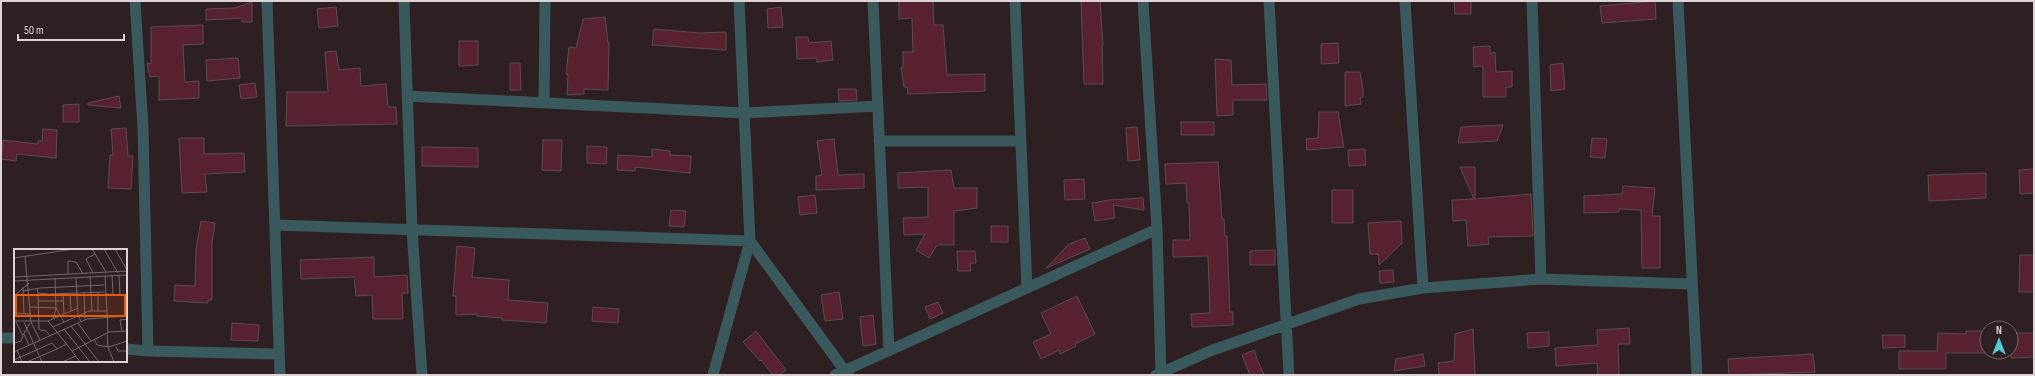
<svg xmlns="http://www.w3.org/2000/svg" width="2035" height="376" viewBox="0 0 2035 376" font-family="'Sofia Sans Condensed',sans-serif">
<rect width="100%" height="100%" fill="#2d1f22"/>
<!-- building -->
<path fill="#582130" stroke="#5b4c4f" d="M899 1H933L934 25H943L947 75 985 74V91L908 94 907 87H904L901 68 903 67V52H913L912 18 899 19Z
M1081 1H1100L1103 45H1102L1103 84H1084Z
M1454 1H1471V14H1455Z
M1655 1 1656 19 1602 23 1600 6Z
M252 2V22H242V18L206 20V9L235 8Z
M336 7 338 26 319 28 317 9Z
M781 7 783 27 768 28 767 9Z
M605 17 608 43H609L608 90 584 89V94L567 95 568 75 566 74 569 47 576 48 583 19Z
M203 25V44L183 45 185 82 199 81V98L159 100V76L150 77 147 63 151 64V27Z
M654 29 700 33 726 32V50L652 45Z
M796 37H808L809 43 831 41 833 60 817 62V58L797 59Z
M459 41H478V65L459 66Z
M1338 43 1339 63 1321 64V44Z
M1490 46V54L1495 52 1496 72 1512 71V87H1506V97H1483V66L1474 67 1473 47Z
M336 51 339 70 360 68 361 86 386 84 388 107H396L397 124 286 126 287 92H328L325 52Z
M238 58 240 78 207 81 206 60Z
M1215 59 1231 60 1232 85 1266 84 1267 100H1233V115L1217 116Z
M510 63H520L521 90H510Z
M1563 63 1565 89 1551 91 1550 65Z
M1345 72H1360L1363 89V97L1360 98 1361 104 1345 106Z
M255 83 257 97 241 99 239 85Z
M838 89H856L857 100 839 101Z
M119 96 121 108 88 105V103Z
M79 104V122H63V105Z
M1319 112H1338L1344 147 1307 150 1306 139 1318 138Z
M1181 122H1214V135H1181Z
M1503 125 1497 141 1458 143 1461 127Z
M1137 127 1140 160 1128 161 1126 128Z
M126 128 128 156H133L131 189 108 188 110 155H113L111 129Z
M43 129 57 130 56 158 17 154 16 161 1 159 3 140 38 144V141H42Z
M179 138H204V154L244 153 245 172 205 174 207 192 182 193Z
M1592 138 1607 139 1605 158 1590 157Z
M834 139 838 175 864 174V188L816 190V176L822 175 817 141Z
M543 140H562L561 171 542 170Z
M587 146 607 147 606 164 587 163Z
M422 147 478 148V167L422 166Z
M652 149 670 151V155L691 156 690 173 635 167V171L617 170 618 155 652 157Z
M1365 149 1366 165 1349 166 1348 150Z
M1218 162 1222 219H1224L1225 236H1227L1230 312H1233V325L1192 327 1191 314 1210 313 1208 256 1173 257V240H1190L1189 203H1187L1186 183 1166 184 1165 164Z
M1460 167H1475V199L1531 194 1533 236 1488 237 1489 244 1468 246 1466 220 1453 221 1452 200 1474 199Z
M2034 169V193L2020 194 2019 170Z
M951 170 954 188H977V208L954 211V245H937L929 258 916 250 925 234 904 235 903 218 928 217V187L898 188V173Z
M1986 173V198L1929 201 1928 175Z
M1084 179 1085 199 1065 200 1064 180Z
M1623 186 1655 188 1652 216H1660V268H1642L1641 210 1619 209V212L1584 213V196L1622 194Z
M1332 190H1353V223H1332Z
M815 195 817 213 800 215 798 197Z
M1143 198 1144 210 1113 205 1115 218 1095 221 1092 203 1109 200Z
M671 210 686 211 684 227 669 226Z
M201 221 215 223 212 243V300H208V303L174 301 175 285 195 286 196 249Z
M1401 221 1402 243 1379 265 1378 254H1370L1368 223Z
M991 226H1008V242H991Z
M1085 238 1090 249 1046 268 1069 244Z
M457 246 475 248 472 277 509 280 508 300 548 303 546 323 502 320V318L477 316V314L456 315V296H453Z
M1275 250V265H1250V251Z
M957 251H975L976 263H970L971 271H958Z
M2020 255H2034V292H2019Z
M374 257V277L407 275 408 293H402L403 319H373L372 295 356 296 354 277 301 279 300 260Z
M1393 270 1394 282 1380 283 1379 271Z
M839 292 843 319 825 321 821 295Z
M1077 296 1095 334 1075 344 1076 346 1060 354 1059 350 1041 359 1033 342 1051 334 1041 313Z
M938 302 943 313 930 319 925 307Z
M593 307 619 309 618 323 592 321Z
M873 315 876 344 863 346 860 317Z
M232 323 259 325 258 341 231 340Z
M1629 328 1630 344H1618L1619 375H1598L1597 363 1556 366 1555 348 1598 345 1597 330Z
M1473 329 1475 375H1439L1438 363 1454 361 1455 334Z
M756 331 786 370 780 375H773L761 360 760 361 743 342Z
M1966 331H1987V353H1946V369H1899V351H1937L1938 333 1966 334Z
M1549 332V346L1528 348 1527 333Z
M2011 333H2034V357L2011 358Z
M1882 335H1905V347L1883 348Z
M1254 350 1257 359 1264 375H1250L1242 355Z
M1423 354 1425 366 1394 371 1396 359Z
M1813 354 1815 372 1729 375 1728 359Z"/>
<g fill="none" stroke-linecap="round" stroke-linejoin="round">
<!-- minor -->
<path stroke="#3a595d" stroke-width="11" d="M135 1 143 128 148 351
M267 1 280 375
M404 1 412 230 422 375
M873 1 889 351
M1015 1 1027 288
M1143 1 1157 229 1161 375
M1269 1 1289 375
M1405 1 1423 288
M1532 1 1541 279
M1678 1 1697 375
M408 96 744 113 878 106
M544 103 545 1
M879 141H1021
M275 225 750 241 848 375
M1 338H15
M126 349 148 351 279 354
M713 375 750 241 739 1
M835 375 1157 229
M1156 375 1210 351 1359 299 1423 288 1541 279 1691 284"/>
</g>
<!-- overview -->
<g transform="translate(14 249)">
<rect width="113" height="113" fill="#2d1f22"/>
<path fill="none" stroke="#73676a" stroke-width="1" d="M78 0 92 23M90 0 104 24M101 0 113 21M11 8 17 73 26 91M0 9 60 0M79 24 72 10 81 5M54 25V12L62 13 69 25M98 26 99 46M105 26 106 46M76 27 78 62M91 27 92 45 113 46M0 28 113 22M62 28 64 66 67 72M0 32 113 26M9 38 10 65M23 39 24 44 35 45 91 43M9 42 26 39 90 36M84 43V61M24 44 25 81M70 44 71 70M49 45 50 65M56 45 57 62M92 45 94 84M0 47 15 34M24 52H49M17 58 42 59 50 73M0 64 17 65M39 70 42 59 41 29M0 72H34L58 102 95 83 113 82M34 72 64 59M10 73 28 113M64 74 77 92M57 77 85 113M39 78 75 62H93M50 80 76 113M26 81 32 82 36 87M108 82 106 71 113 70M93 84 94 98 100 113M10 85 15 96M9 86 16 74M80 90 83 96 95 98 113 92M0 94 7 92 9 87 2 73M102 98 104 102H113M3 101 8 113M58 102 66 113M0 103 73 70 113 67M0 111 38 94 43 100 53 95M13 113 43 100M48 113 62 107"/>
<path fill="#e8590c" fill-opacity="0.15" stroke="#e8590c" stroke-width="2" d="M2 46H111V67H2Z"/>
<rect width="113" height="113" fill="none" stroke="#ddd3d5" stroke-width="2"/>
</g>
<!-- border -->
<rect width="2035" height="376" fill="none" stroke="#ddd3d5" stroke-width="4"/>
<!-- north arrow -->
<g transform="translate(1999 340)"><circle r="19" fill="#2d1f22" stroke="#73676a"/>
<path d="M0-3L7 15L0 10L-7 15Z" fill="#52cbd9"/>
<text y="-6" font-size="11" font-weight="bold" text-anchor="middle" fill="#ddd3d5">N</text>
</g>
<!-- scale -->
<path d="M18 34v6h106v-6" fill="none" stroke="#ddd3d5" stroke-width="2"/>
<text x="24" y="34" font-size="12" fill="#ddd3d5" stroke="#2d1f22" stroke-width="3" paint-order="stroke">50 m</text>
</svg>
